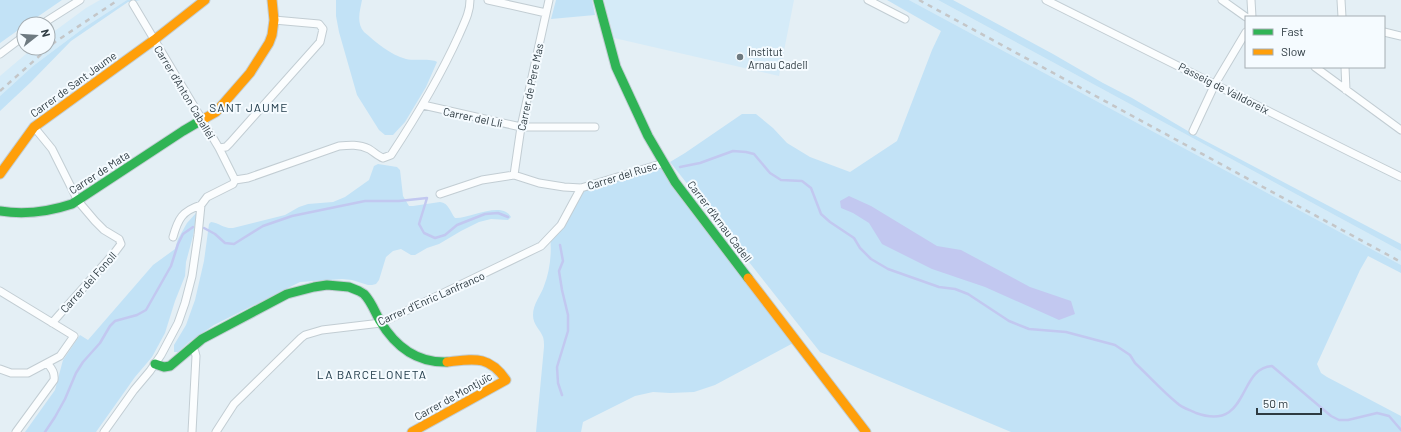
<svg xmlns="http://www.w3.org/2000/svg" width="1401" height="432" viewBox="0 0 1401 432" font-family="Barlow,sans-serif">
<rect width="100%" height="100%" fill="#e4eff5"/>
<!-- built -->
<path fill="#d5ebf8" d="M100 0H127L85 27 33 66 0 96V76L33 48H48V36L86 8Z
M604 0H794L779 76 614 38Z
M909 0H938L1401 251V265Z"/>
<!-- green -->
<path fill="#c2e2f6" d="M0 0H62L27 24H24V26L0 43Z
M127 0H141L128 2 71 41 31 82 0 111V96L33 66 85 27Z
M336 0H362C360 11 356 22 364 32 376 42 390 55 406 59 415 61 431 58 437 62L426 87 405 122 393 135H385L379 130 357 95 339 32 336 16Z
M556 0H592L595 15 551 19Z
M887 0H909L1401 265V273L1368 256 1360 270 1317 364 1321 373 1327 377 1401 416V432H1011L820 352 670 162 685 153 742 114H756L773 128 787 143 810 157 850 172 897 141 932 50 941 31Z
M938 0H953L1053 54 1103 83 1132 98 1198 137 1401 244V251Z
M664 163 797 341 715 385 694 392 670 393 653 392 635 396 583 422 581 432H536L544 347C544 344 544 340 543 337 540 329 533 325 533 315 533 304 541 295 544 286 550 271 552 252 550 237L581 188Z
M378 164 397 167 400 170 403 196 409 206H413L440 202C449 203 450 212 455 218 469 219 502 200 511 217L508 220 491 219 479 222 461 231 439 244 427 248 415 255H411L401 249 393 251 386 257 379 280 376 284 372 285H368L352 280 342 279 300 282 214 325 189 342 178 352H174V345L186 325 195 300 204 261 209 224 211 222C219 223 225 229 233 228L285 215 299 207 308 204 333 202 345 197 369 180 374 166Z
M197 212 193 236 186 262 185 276 175 301 165 333 152 357 135 377 96 432H25L55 390 63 360 80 335 88 340 153 265 175 249 178 239 187 223Z"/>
<!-- water -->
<path fill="#c2c8f0" d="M849 196 871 206 937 246 961 250 1030 287 1071 301 1075 314 1059 320 985 287 932 269 882 244 869 223 853 213 841 208 840 201Z"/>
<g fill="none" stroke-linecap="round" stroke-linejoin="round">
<!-- stream -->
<path stroke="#c2c8f0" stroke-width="2.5" d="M680 167 700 163 733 151 746 152 754 154 770 173 781 180 802 181 811 188 821 214 830 222 854 238 860 248 871 259 888 269 939 287 955 289 968 294 1009 321 1029 329 1066 332 1115 345 1130 355 1135 363C1149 376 1162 391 1177 403 1182 408 1190 410 1196 413 1250 432 1237 368 1272 366L1331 416 1339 420H1348L1377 413 1389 416 1401 430
M204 228 215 234 225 243 234 244 263 226 292 216 365 201H399L427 198 419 224 424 233 435 238 445 235 457 225 485 214 498 213 508 217
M560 245 563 261 559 271 562 290 568 315V331L557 367 558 383 562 395
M45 432 55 417 65 399 76 373 83 362 100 343 110 326 115 321 137 315 146 310 171 266 178 244 183 234 193 227"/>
<!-- street casing -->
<g stroke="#c2cdd3" stroke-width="9">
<path id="street" d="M488 0 546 13
M868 0 905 19
M1046 0 1352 153 1401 177
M1222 0 1246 17
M1251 0 1252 17
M1341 0 1342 17
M133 4 219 148 235 180
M42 24 80 0
M1384 32 1401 36
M0 54 24 36
M1315 67 1401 130
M1345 67 1346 90
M423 105 521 127H595
M34 127 52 149 78 201 95 221 104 230 119 239 121 244 115 252 52 323
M1193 131 1215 84 1246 32
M219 148 226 147 230 143 320 42 323 29 319 24 274 20
M514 175 521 127 549 0
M235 180 248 178 339 146C349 145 359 144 369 149 374 152 378 156 383 158L391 155C416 117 440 77 459 35 464 23 470 13 470 0
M440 194 482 180 514 175 539 183 564 187 581 188 664 163
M173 237C178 219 182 211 201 205
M0 291 74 336 60 356 28 373H11L0 369
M191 347 195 352 196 356 192 432
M16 432 54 380C55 373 52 369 48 364
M104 432 134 390 150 371 161 355 178 323 185 303 192 276 198 235 201 205 207 197 233 184 235 180
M216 432 234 404 301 338 305 335 322 330 381 323 541 246 561 225 581 188"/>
</g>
<!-- fast casing -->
<g stroke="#c2cdd3" stroke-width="11">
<path id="fast" d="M598 0 616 67 648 136 675 182 748 278
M0 211C25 215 48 212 72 204L183 131 200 121
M155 364 164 367 170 366 202 339 287 294 314 287 327 285 349 287 359 291 364 294C371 301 375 312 380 321 395 346 417 363 447 362"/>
</g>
<!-- slow casing -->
<g stroke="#c2cdd3" stroke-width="11">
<path id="slow" d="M200 121 216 112 250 73 269 43 272 35 274 20 272 0
M0 174 34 127 154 40 205 0
M748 278 866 432
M412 432 506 380C489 355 474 359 447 362"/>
</g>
<!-- street -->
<use href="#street" stroke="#fbfdfe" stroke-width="7"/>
<!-- fast -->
<use href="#fast" stroke="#30b455" stroke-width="9"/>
<!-- slow -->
<use href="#slow" stroke="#ff9f0a" stroke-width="9"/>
<!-- rail -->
<path stroke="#c4c6c8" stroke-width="2.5" stroke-dasharray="5 5" stroke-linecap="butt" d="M919 0 1401 262
M0 91 55 42 118 0"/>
</g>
<!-- markers -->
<circle fill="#6e7a81" stroke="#f5fbff" stroke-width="1.5" cx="740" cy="57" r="4"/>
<g text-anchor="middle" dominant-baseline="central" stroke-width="4" stroke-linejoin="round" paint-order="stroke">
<!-- poi labels -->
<g font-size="11" fill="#2e3b42" stroke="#f5fbff" text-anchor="start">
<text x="748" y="51">Institut<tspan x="748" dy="13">Arnau Cadell</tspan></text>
</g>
<!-- street labels -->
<g font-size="11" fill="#2e3b42" stroke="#f5fbff">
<text transform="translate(73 84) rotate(-36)">Carrer de Sant Jaume</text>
<text transform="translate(530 87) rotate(-78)">Carrer de Pere Mas</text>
<text transform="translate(1224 88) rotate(27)">Passeig de Valldoreix</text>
<text transform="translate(185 92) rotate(59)">Carrer d'Anton Caballéi</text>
<text transform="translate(473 117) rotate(12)">Carrer del Lli</text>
<text transform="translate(99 172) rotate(-33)">Carrer de Mata</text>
<text transform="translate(622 175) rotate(-17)">Carrer del Rusc</text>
<text transform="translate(720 221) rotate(53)">Carrer d'Arnau Cadell</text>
<text transform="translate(88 282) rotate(-48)">Carrer del Fonoll</text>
<text transform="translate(431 298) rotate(-24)">Carrer d'Enric Lanfranco</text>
<text transform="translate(453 396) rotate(-29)">Carrer de Montjuïc</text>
</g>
<!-- neighbourhood labels -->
<g font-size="12" letter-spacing="1" fill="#203b4a" stroke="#f5fbff">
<text x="249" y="107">SANT JAUME</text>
<text x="372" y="374">LA BARCELONETA</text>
</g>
</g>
<!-- legend -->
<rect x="1245" y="16" width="140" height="52" fill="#f5fbff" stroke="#a5aeb3"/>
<rect x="1253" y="29" width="20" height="6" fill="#30b455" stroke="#a5aeb3"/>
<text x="1281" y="36" font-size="12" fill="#2e3b42">Fast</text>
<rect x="1253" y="49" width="20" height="6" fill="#ff9f0a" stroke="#a5aeb3"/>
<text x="1281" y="56" font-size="12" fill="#2e3b42">Slow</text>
<!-- north arrow -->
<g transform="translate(36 36) rotate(73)"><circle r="19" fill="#f5fbff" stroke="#a5aeb3"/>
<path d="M0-3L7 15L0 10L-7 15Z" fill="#6e7a81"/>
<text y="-6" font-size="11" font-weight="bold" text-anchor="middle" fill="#2e3b42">N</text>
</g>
<!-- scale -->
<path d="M1257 408v6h64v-6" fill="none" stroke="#2e3b42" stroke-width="2"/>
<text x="1263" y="408" font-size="12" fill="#2e3b42" stroke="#f5fbff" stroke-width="3" paint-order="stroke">50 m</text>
</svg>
